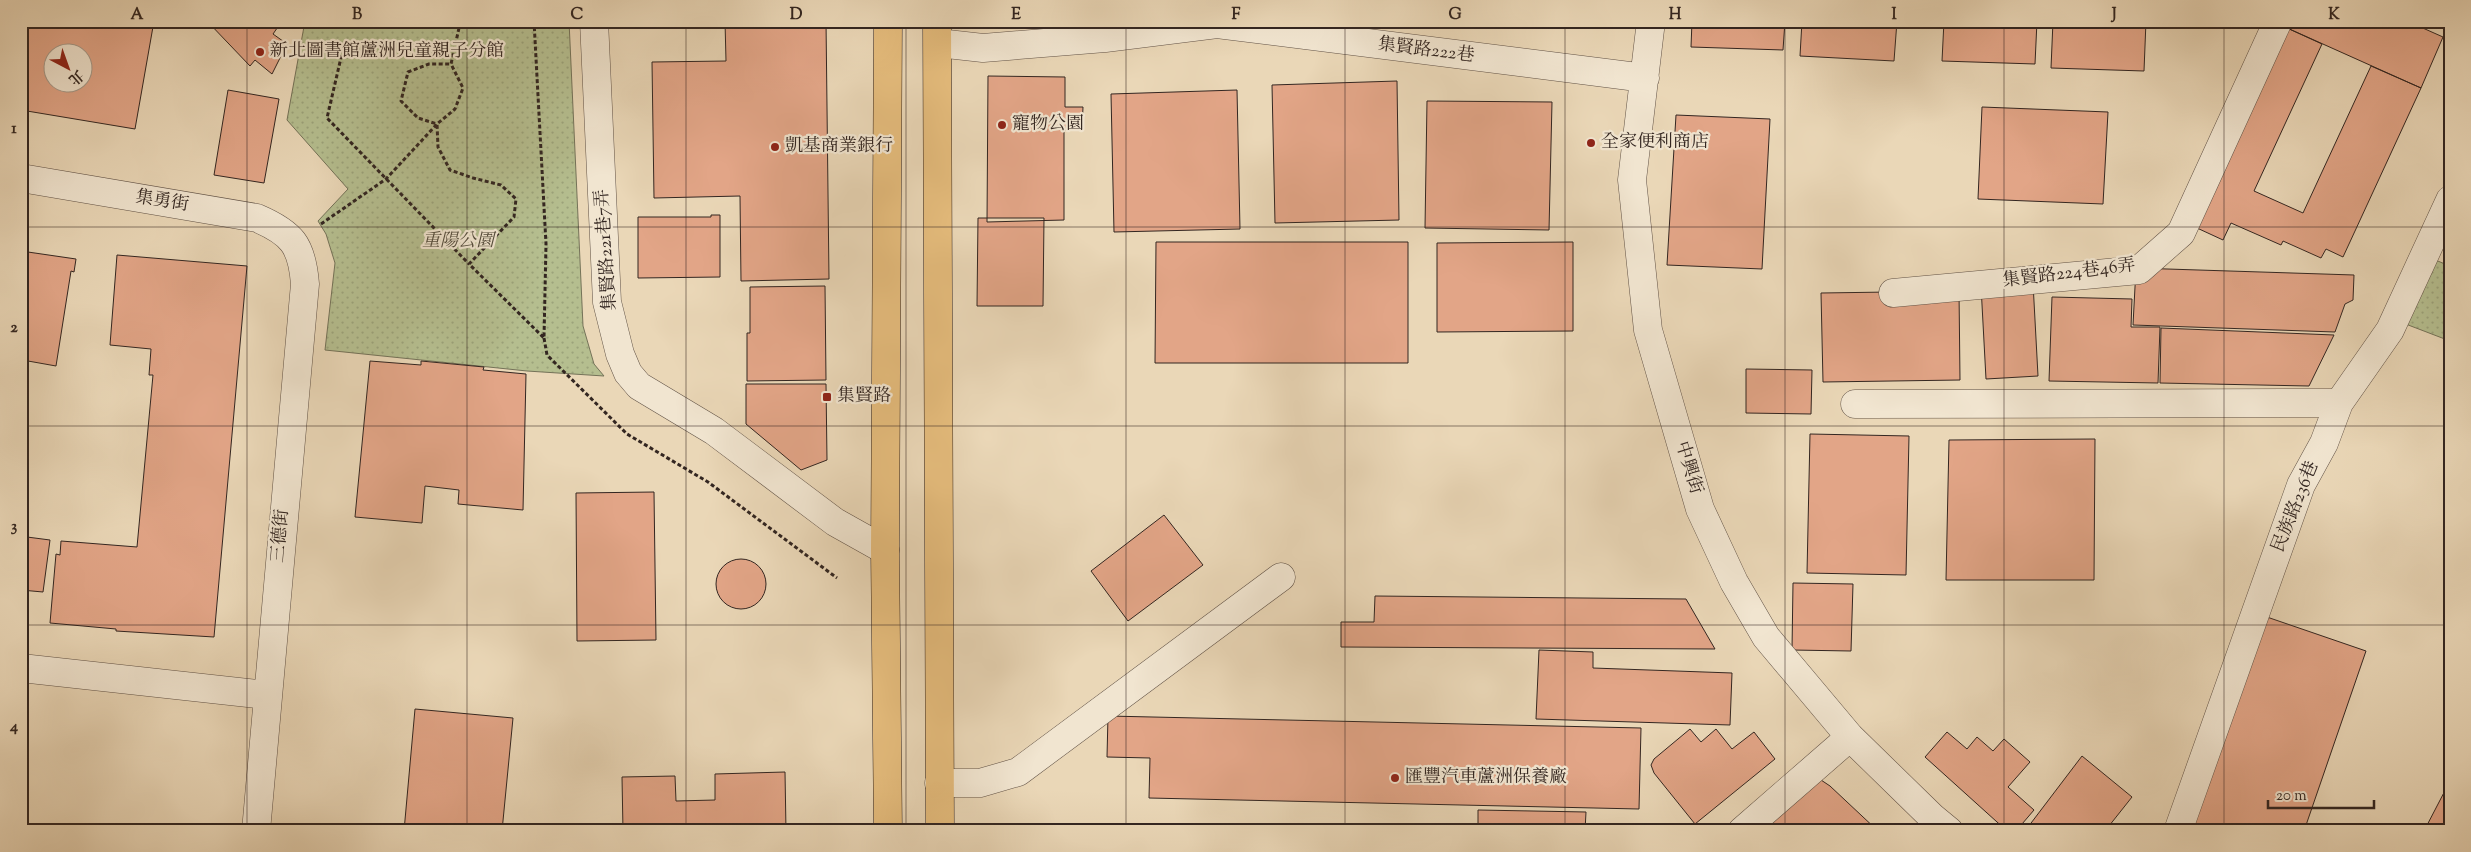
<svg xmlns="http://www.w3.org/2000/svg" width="2471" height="852" viewBox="0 0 2471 852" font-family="'Sorts Mill Goudy','Noto Serif TC',serif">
<defs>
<pattern id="grass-dots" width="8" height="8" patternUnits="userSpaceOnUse" patternTransform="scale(1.25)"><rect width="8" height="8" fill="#b5be8f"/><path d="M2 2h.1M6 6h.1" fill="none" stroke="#9ca37b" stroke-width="1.8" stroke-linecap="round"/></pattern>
</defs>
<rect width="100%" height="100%" fill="#ead7b7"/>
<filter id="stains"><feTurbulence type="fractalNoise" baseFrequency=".004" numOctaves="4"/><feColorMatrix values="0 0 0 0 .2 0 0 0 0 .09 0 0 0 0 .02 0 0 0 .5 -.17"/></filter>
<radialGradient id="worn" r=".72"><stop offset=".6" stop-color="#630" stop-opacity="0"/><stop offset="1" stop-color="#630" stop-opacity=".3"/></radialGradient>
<!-- grass -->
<path fill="url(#grass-dots)" stroke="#747258" d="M305 21H569L583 326 594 364 604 376 527 371 325 350 335 263 326 234 318 221 348 189 287 120Z
M2428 257 2450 266V341L2403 323Z"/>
<!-- building -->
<path fill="#e2a587" stroke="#332621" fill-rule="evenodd" d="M28 21H154L135 129 21 110V59ZM52 52H82V82H52Z
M207 21H282L273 34 287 44 272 74 255 60 250 66Z
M725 21H826L829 279 741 281 740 196 654 198 652 62 726 61Z
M1531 21H1592L1580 27Z
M1692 21H1785L1783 50 1691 47Z
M1802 21H1897L1894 61 1800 56Z
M1944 21H2037L2035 64 1942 61Z
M2053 21H2146L2144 71 2051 68Z
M2277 21H2407L2443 37 2421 88 2276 23Z
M2276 23 2322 44 2254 191 2303 213 2371 66 2421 88 2343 257 2326 249 2321 258 2283 241 2281 245 2231 223 2223 240 2184 222Z
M988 76 1065 77V107H1083L1082 130H1064V220L987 222Z
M1397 81 1399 220 1275 223 1272 85Z
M228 90 279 99 264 183 214 175Z
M1237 90 1240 229 1114 232 1111 94Z
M1427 101 1552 102 1549 230 1425 228Z
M1982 107 2108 112 2103 204 1978 199Z
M1676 115 1770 119 1762 269 1667 265Z
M711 215H720V277L638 278V217H711Z
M978 218H1044L1043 306H977Z
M1156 242H1408V363H1155Z
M1573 242V331L1437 332V243Z
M21 251 76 259 74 272 71 271 56 366 28 361 25 383H27L26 390 23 389 21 398Z
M117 255 247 266 214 637 116 631V629L50 623 56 554 60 555 61 541 137 547 153 375H149L151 349 110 345Z
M2136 268 2354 275 2353 300 2345 304 2335 332 2133 325Z
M2033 283 2038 376 1986 379 1981 286Z
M825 286 826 380 747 381V333H750V287Z
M1959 291 1960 380 1823 382 1821 293Z
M2052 297 2132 299 2131 327H2160L2158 383 2049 381Z
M2161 328 2334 335 2309 386 2160 383Z
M370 361 421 365V361L484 367 483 370 526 374 523 510 458 504 459 490 425 486 422 523 355 517Z
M1746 369 1812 370 1811 414 1746 413Z
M746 384H826L827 460 801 470 746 424Z
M1810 434 1909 436 1906 575 1807 573Z
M2095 439 2094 580H1946L1949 440Z
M654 492 656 640 577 641 576 493Z
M1164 515 1203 565 1128 621 1091 571Z
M21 531 27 532V537L50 540 43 592 21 590Z
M716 584a25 25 0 1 1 50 0a25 25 0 1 1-50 0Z
M1793 583 1853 584 1851 651 1792 650Z
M1375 596 1686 599 1715 649 1341 647V622H1374Z
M2264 616 2366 651 2304 831H2190Z
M1539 650 1593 652V668L1732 673 1730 725 1536 719Z
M415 709 513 718 502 831H404Z
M1108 716 1641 728 1639 809 1149 798 1150 758 1107 757Z
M1690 729 1701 742 1716 729 1732 749 1754 732 1775 759 1695 824 1654 773 1651 765 1654 759Z
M1947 732 1967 749 1977 737 1993 751 2004 739 2030 762 2008 787 2034 810 2016 831H2007L1925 757Z
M2082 756 2132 797 2105 831H2025Z
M785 772 786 831H623L622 777 675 776 676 801 715 800V774Z
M1818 778 1830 786 1878 831H1752Z
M2450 781V831H2424Z
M1478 810 1586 812 1585 831H1478Z"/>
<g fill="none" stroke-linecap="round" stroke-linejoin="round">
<!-- minor casing -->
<g stroke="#615246" stroke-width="29">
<path id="minor" d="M594 21 607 302 620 354 628 373 639 386 714 431 835 522 885 550
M1651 21 1632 180 1648 330 1700 509 1734 582 1766 637 1850 737 1932 817 1949 831
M938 43 983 48 1105 38 1217 24 1645 78
M21 178 257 218C292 233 302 245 305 284L256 831
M1893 293 2139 270 2181 233 2278 21
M1855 404 2339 403
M21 668 266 695
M939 783H980L1018 772 1281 577
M1742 831 1850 737
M2178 831 2301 485 2324 443 2339 403 2390 330 2450 200"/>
</g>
<!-- major casing -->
<g stroke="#332621" stroke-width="29">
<path id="major" d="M888 21 885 550 888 831
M937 21 940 831"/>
</g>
<!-- path -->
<path stroke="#332621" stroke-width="3" stroke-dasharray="4 2.5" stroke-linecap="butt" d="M459 28 451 64 463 88 455 109 437 124 438 147 450 170 473 178 501 185 516 199 514 217 469 264 544 338 546 244 534 21
M343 49 327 118 469 264
M321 224 386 179 437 124 418 118 401 101 408 72 429 64H451
M544 338 547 355 627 434 708 482 837 578"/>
<!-- minor -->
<use href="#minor" stroke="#f1e5d0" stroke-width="28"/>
<!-- major -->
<use href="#major" stroke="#e5bc7c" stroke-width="28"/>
</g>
<!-- grid -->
<path fill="none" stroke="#332621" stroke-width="1" stroke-opacity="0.55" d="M247 21V831M467 21V831M686 21V831M906 21V831M1126 21V831M1345 21V831M1565 21V831M1785 21V831M2004 21V831M2224 21V831M21 227H2450M21 426H2450M21 625H2450"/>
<!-- markers -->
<g fill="#8f2418" stroke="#f1e5d0" stroke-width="2">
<circle cx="260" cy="52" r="5"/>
<circle cx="1002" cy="125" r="5"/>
<circle cx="1591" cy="143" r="5"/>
<circle cx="775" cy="147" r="5"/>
<rect x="822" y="392" width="10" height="10" rx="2.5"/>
<circle cx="1395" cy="778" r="5"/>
</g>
<g text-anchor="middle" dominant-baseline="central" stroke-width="4.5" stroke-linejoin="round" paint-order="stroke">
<!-- street labels -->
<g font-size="18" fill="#332621" stroke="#f1e5d0">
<text transform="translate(1426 51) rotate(7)">集賢路222巷</text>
<text transform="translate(162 202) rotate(9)">集勇街</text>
<text transform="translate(607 250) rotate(-94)">集賢路221巷7弄</text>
<text transform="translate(2069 274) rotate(-7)">集賢路224巷46弄</text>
<text transform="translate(1688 468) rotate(73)">中興街</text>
<text transform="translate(2296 507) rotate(-68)">民族路236巷</text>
<text transform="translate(281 536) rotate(-85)">三德街</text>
</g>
<!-- poi labels -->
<g font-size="18" fill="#332621" stroke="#f1e5d0" text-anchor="start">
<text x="270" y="52">新北圖書館蘆洲兒童親子分館</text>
<text x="1012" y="125">寵物公園</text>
<text x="1601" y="143">全家便利商店</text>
<text x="785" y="147">凱基商業銀行</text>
<text x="837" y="397">集賢路</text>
<text x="1405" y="778">匯豐汽車蘆洲保養廠</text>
</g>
<!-- park labels -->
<g font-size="18" font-style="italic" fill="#544c3c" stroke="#f1e5d0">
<text x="458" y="242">重陽公園</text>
</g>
</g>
<!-- margin -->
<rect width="2471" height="852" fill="none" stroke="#ead7b7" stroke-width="55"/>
<!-- north arrow -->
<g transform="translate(68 68) rotate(139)"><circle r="24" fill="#f1e5d0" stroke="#a5998a"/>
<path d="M0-4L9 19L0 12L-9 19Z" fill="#8f2418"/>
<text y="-8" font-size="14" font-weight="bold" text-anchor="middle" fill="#332621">北</text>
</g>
<!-- scale -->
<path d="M2268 800v8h106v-8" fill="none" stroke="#332621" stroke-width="2.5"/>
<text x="2276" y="800" font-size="15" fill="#332621" stroke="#f1e5d0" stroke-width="4" paint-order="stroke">20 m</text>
<rect x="28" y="28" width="2416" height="796" fill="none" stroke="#332621" stroke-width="2"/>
<g font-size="16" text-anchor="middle" font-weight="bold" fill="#332621">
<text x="137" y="19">A</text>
<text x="357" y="19">B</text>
<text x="577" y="19">C</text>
<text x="796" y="19">D</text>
<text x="1016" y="19">E</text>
<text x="1236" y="19">F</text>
<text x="1455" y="19">G</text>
<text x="1675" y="19">H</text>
<text x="1894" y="19">I</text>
<text x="2114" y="19">J</text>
<text x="2334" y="19">K</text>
<text x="14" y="133">1</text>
<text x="14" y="332">2</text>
<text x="14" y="531">3</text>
<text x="14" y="731">4</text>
</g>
<rect width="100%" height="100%" filter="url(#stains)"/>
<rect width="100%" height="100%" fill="url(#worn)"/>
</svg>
